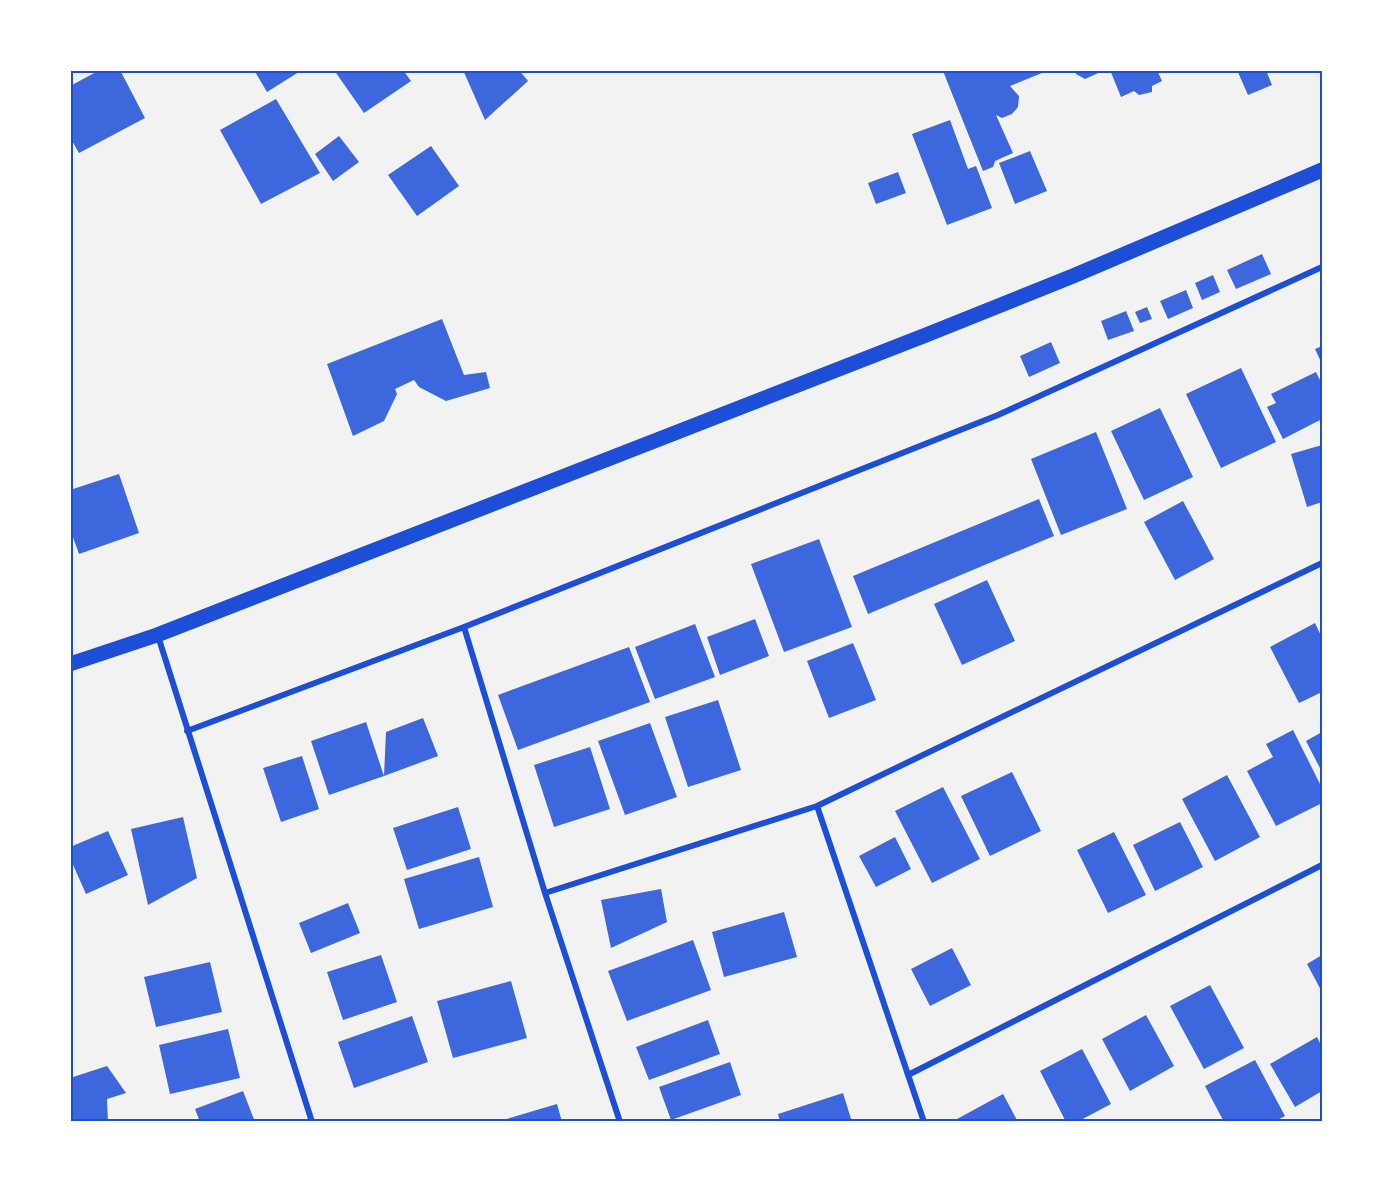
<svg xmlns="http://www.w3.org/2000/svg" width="1393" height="1192" viewBox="0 0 1393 1192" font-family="'Sofia Sans Condensed',sans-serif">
<rect width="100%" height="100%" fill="#f2f2f2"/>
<!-- building -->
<path fill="#3d67dc" d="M100 70H120L145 118 79 153 70 137V86Z
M254 70H302L267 92Z
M334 70H403L411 81 364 113Z
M463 70H519L528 81 485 120Z
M1075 70H1105L1085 79 1076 74Z
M1110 70H1157L1162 81 1152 86V92L1139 95 1134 91 1121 97Z
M1237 70H1266L1272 85 1248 95Z
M943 71H1047L1010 86 1019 96 1018 107 1012 114 1002 118 996 115 1013 153 995 161 993 167 983 171Z
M276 99 320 173 261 204 220 130Z
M950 120 968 169 976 166 992 208 947 225 912 134Z
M339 136 359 162 333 181 315 154Z
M431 146 459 186 417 216 388 175Z
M1030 151 1047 191 1015 204 999 163Z
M898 172 906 193 876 204 868 183Z
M1262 254 1271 274 1236 289 1227 270Z
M1213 275 1220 292 1202 300 1195 283Z
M1186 290 1193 308 1168 319 1160 301Z
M1147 307 1152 319 1140 323 1135 312Z
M1126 311 1134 331 1108 340 1101 321Z
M442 319 464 375 486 372 490 388 446 401 419 387 414 380 395 389 397 394 384 421 353 436 327 364Z
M1051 342 1060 363 1029 377 1020 356Z
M1322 346V364L1315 349Z
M1241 368 1276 442 1221 468 1186 394Z
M1316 372 1322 384V419L1283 439 1267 407 1276 403 1271 394Z
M1160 408 1193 477 1144 500 1111 431Z
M1096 432 1127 509 1061 535 1031 459Z
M1322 445V502L1307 507 1291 454Z
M119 474 139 533 79 554 70 529V490Z
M1039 499 1054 536 868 614 853 576Z
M1183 501 1214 559 1175 580 1144 522Z
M819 539 852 627 784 652 751 564Z
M987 580 1015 641 962 665 934 604Z
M755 619 769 656 720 675 707 637Z
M1315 623 1322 638V692L1299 703 1270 647Z
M695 624 715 677 655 699 635 647Z
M853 643 876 700 829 718 807 661Z
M629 647 650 702 518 750 498 695Z
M718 700 741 770 688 787 665 717Z
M423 718 438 756 384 776 386 732Z
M366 722 384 776 329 795 311 741Z
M650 723 677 797 625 815 598 741Z
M1293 730 1322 788V803L1276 826 1247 771 1273 757 1266 744Z
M1322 732V772L1306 741Z
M590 747 610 809 554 827 534 765Z
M302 756 319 809 281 822 263 768Z
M1012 772 1041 831 990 856 961 796Z
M1227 775 1260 837 1215 861 1182 799Z
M943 787 980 859 932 883 895 811Z
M458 807 471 849 407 870 393 828Z
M183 817 197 878 148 905 131 829Z
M1180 822 1203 867 1155 891 1133 845Z
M108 831 128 875 86 894 70 858V847Z
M1114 832 1146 895 1108 913 1077 850Z
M895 837 911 869 876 887 859 856Z
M479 857 493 907 419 929 404 879Z
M661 889 667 922 611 948 601 900Z
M348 903 360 933 311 953 299 923Z
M784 912 797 957 724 977 712 932Z
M693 940 711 990 627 1021 608 971Z
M952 948 971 985 930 1006 911 969Z
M381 955 397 1002 343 1020 327 972Z
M1322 955V992L1307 964Z
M210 962 222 1012 156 1027 144 977Z
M511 981 527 1038 453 1058 437 1001Z
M1210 985 1244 1048 1204 1069 1170 1006Z
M1146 1015 1174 1066 1130 1091 1102 1039Z
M412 1016 428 1062 354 1088 338 1042Z
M708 1020 720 1054 649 1080 636 1047Z
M228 1029 240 1078 170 1094 159 1045Z
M1317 1037 1322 1047V1091L1295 1107 1270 1064Z
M1082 1049 1111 1104 1077 1122H1066L1040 1071Z
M1255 1060 1285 1116 1274 1122H1224L1205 1086Z
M730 1062 741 1095 671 1120 659 1087Z
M107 1066 126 1093 107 1099 108 1122H70V1078Z
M243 1091 255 1122H200L195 1109Z
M843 1093 852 1122H780L778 1114Z
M1003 1094 1018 1122H958L957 1119Z
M557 1104 562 1122H500V1121Z"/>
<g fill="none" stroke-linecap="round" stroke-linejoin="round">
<!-- minor -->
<path stroke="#1d4ed8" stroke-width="6" d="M464 627 545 893 620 1122
M158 636 312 1122
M187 731 464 627 998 415 1322 267
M817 806 924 1122
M545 893 817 806 1322 563
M908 1075 1322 865"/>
<!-- primary -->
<path stroke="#1d4ed8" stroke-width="15" d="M70 664 157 635 926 335 1073 276 1322 170"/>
</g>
<!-- border -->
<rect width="1393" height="1192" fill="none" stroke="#ffffff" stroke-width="144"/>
<rect x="72" y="72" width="1249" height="1048" fill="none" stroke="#1d4ed8" stroke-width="2"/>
</svg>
